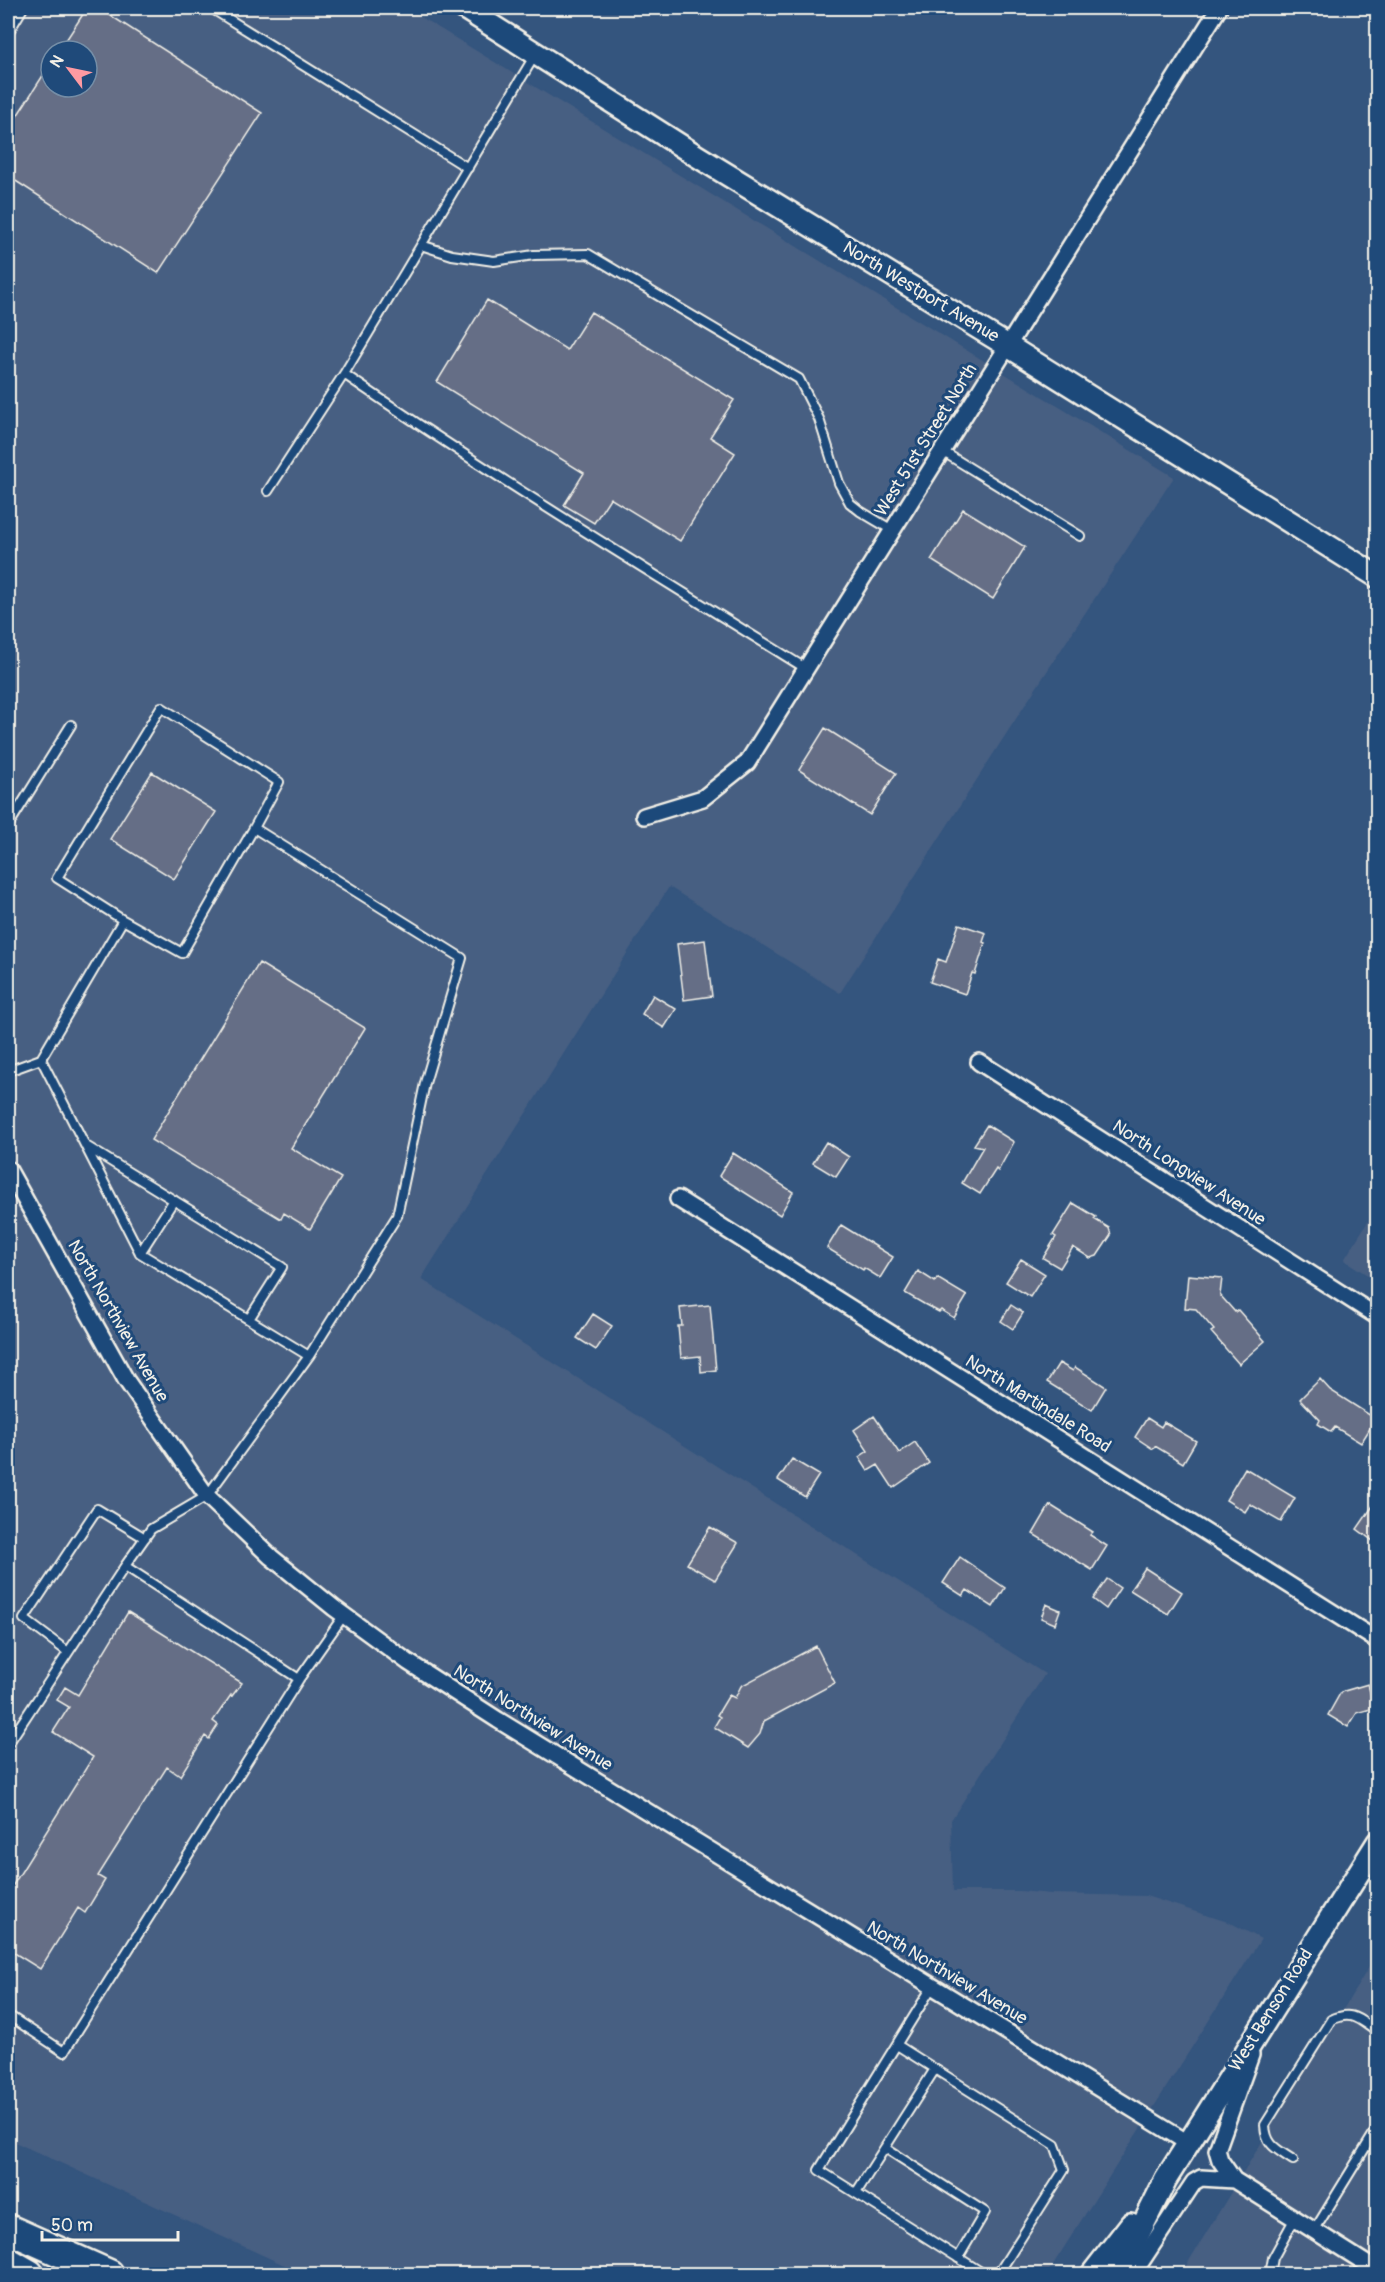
<svg xmlns="http://www.w3.org/2000/svg" width="1385" height="2282" viewBox="0 0 1385 2282" font-family="Pangolin,sans-serif">
<rect width="100%" height="100%" fill="#34557e"/>
<filter id="ink" filterUnits="userSpaceOnUse"><feTurbulence type="fractalNoise" baseFrequency=".0167" numOctaves="2"/><feDisplacementMap in="SourceGraphic" scale="12" xChannelSelector="R" yChannelSelector="G"/><feConvolveMatrix kernelMatrix="1 2 1 2 8 2 1 2 1" color-interpolation-filters="sRGB"/></filter>
<g filter="url(#ink)">
<!-- built -->
<path fill="#475f82" fill-rule="evenodd" d="M8 8H406L1174 477 1008 731 840 993 669 887 421 1279 1045 1674 951 1820 953 1891H1020L1051 1894 1146 1896 1231 1923 1261 1939 1047 2274H304L8 2139ZM51 51H87V87H51Z
M1377 1207 1378 1281H1377L1344 1260Z
M1377 1954V2274H1181Z"/>
<!-- building -->
<path fill="#656e86" stroke="#f4f1e8" stroke-width="1.5" d="M87 8H99L262 113 158 273 8 176V130L51 63V87H87V51H59Z
M487 300 567 350 591 312 734 400 710 437 735 453 680 541 610 498 594 523 564 505 584 473 437 382Z
M963 509 1025 547 993 599 931 560Z
M825 728 896 773 870 815 799 770Z
M152 772 216 812 174 879 110 839Z
M959 924 986 933 983 942 985 943 975 974 972 973 965 994 930 982 938 959 946 962Z
M705 940 712 996 684 1000 677 944Z
M259 963 365 1028 291 1148 341 1178 310 1229 284 1213 281 1219 151 1140Z
M653 995 676 1009 664 1028 642 1014Z
M987 1125 1014 1142 998 1171 996 1169 980 1194 962 1183 983 1147 974 1145Z
M826 1142 849 1157 836 1177 813 1163Z
M733 1153 793 1192 780 1215 719 1176Z
M1073 1203 1096 1217 1094 1219 1109 1228 1111 1235 1097 1256 1090 1258 1073 1247 1060 1268 1043 1258 1056 1237 1053 1235Z
M841 1225 893 1257 880 1278 864 1268 863 1270 827 1248Z
M1021 1259 1045 1274 1030 1297 1006 1282Z
M918 1271 935 1282 937 1278 967 1296 954 1318 941 1310 939 1312 924 1304 905 1293Z
M1188 1275 1222 1278 1220 1295 1235 1312 1238 1310 1265 1341 1239 1364 1211 1332 1214 1330 1196 1309 1185 1308Z
M710 1305 716 1370 701 1372 700 1356 681 1358 678 1326H682L680 1308Z
M1011 1305 1023 1313 1013 1329 1001 1321Z
M593 1314 612 1326 596 1350 577 1338Z
M1059 1363 1073 1371 1075 1367 1106 1387 1092 1410 1047 1382Z
M1320 1379 1330 1390 1376 1419 1361 1443 1335 1427 1331 1432 1318 1424 1320 1420 1300 1399Z
M874 1416 899 1453 915 1442 929 1463 893 1488 878 1465 868 1471 859 1457 868 1451 854 1430Z
M1147 1418 1161 1427 1164 1422 1196 1441 1183 1463 1155 1446 1153 1449 1135 1437Z
M792 1459 819 1475 805 1497 778 1480Z
M1245 1468 1295 1498 1281 1522 1250 1504 1245 1512 1226 1500Z
M1377 1500V1544L1357 1529Z
M1050 1505 1093 1532 1090 1535 1107 1546 1092 1570 1033 1534Z
M710 1527 738 1543 715 1580 687 1564Z
M960 1557 1005 1588 993 1607 967 1590 963 1596 943 1583Z
M1145 1568 1182 1592 1168 1614 1130 1590Z
M1107 1579 1120 1588 1106 1609 1093 1599Z
M1046 1604 1060 1610 1055 1624 1041 1618Z
M128 1612 242 1683 232 1696 231 1695 213 1721 218 1725 209 1739 205 1736 180 1776 167 1767 98 1876 105 1880 85 1913 78 1908 40 1969 8 1949V1893L93 1757 53 1732 69 1707 57 1700 65 1687 78 1695Z
M816 1646 835 1683 764 1721 760 1734 748 1748 714 1727 720 1717 717 1715 729 1695 735 1698 741 1686Z
M1368 1684 1374 1708 1357 1713 1348 1727 1328 1715 1341 1692Z"/>
<g fill="none" stroke-linecap="round" stroke-linejoin="round">
<!-- service casing -->
<g stroke="#f4f1e8" stroke-width="12">
<path id="service" d="M211 8 468 168
M8 33 23 8
M421 245 452 255 494 261 534 255 588 254 799 379 819 419 839 483 850 503 860 511 892 530
M344 374C494 477 650 572 805 668
M942 451 1080 536
M268 491 344 374 535 55
M8 826 71 725
M123 920 182 953 254 828
M41 1059 123 920 57 878 161 707 279 782 254 828 462 958 425 1083 397 1216 309 1356
M8 1071 41 1059 140 1253 309 1356 207 1496 151 1529 125 1566 299 1679 344 1615
M86 1146 282 1267 249 1319
M140 1253 174 1200
M68 1652 24 1619 97 1509 145 1538
M8 1744 125 1566
M932 1987 819 2170 984 2274
M8 2015 64 2052 299 1679
M897 2045 1055 2145 1064 2170 998 2274
M885 2148 985 2212 958 2258
M1293 2160C1277 2149 1266 2146 1265 2125L1331 2020C1352 2010 1358 2019 1376 2031
M856 2193 935 2069
M1314 2231 1378 2127
M1270 2274 1273 2258 1295 2218"/>
</g>
<!-- minor casing -->
<g stroke="#f4f1e8" stroke-width="20">
<path id="minor" d="M644 816 703 798 747 763 1219 8
M979 1062 1378 1317
M8 1169 126 1380 207 1496 271 1557 334 1608 408 1662 498 1720 1188 2143
M678 1199 1378 1641
M1251 2055 1217 2150 1220 2160 1234 2180 1378 2271
M1133 2274 1194 2182 1201 2178 1234 2180"/>
</g>
<!-- secondary casing -->
<g stroke="#f4f1e8" stroke-width="26">
<path id="secondary" d="M464 8 697 156 1008 346 1378 577
M1092 2274 1131 2224
M1114 2274 1137 2237 1166 2179 1378 1842"/>
</g>
<!-- motorway casing -->
<g stroke="#f4f1e8" stroke-width="33">
<path id="motorway" d="M8 2229 109 2274
M8 2262 29 2274"/>
</g>
<!-- service -->
<use href="#service" stroke="#1f4a7a" stroke-width="8"/>
<!-- minor -->
<use href="#minor" stroke="#1f4a7a" stroke-width="15"/>
<!-- secondary -->
<use href="#secondary" stroke="#1f4a7a" stroke-width="21"/>
<!-- motorway -->
<use href="#motorway" stroke="#1f4a7a" stroke-width="28"/>
</g>
</g>
<g text-anchor="middle" dominant-baseline="central" stroke-width="6" stroke-linejoin="round" paint-order="stroke">
<!-- street labels -->
<g font-size="18" fill="#f4f1e8" stroke="#1f4a7a">
<text transform="translate(921 292) rotate(31)">North Westport Avenue</text>
<text transform="translate(926 440) rotate(-58)">West 51st Street North</text>
<text transform="translate(1189 1173) rotate(33)">North Longview Avenue</text>
<text transform="translate(118 1321) rotate(60)">North Northview Avenue</text>
<text transform="translate(1038 1404) rotate(32)">North Martindale Road</text>
<text transform="translate(533 1718) rotate(32)">North Northview Avenue</text>
<text transform="translate(947 1973) rotate(31)">North Northview Avenue</text>
<text transform="translate(1271 2010) rotate(-58)">West Benson Road</text>
</g>
</g>
<!-- margin -->
<rect width="1385" height="2282" fill="none" stroke="#1f4a7a" stroke-width="30"/>
<rect x="15" y="15" width="1355" height="2252" fill="none" stroke="#f4f1e8" stroke-width="2" filter="url(#ink)"/>
<!-- north arrow -->
<g transform="translate(69 69) rotate(302)"><circle r="28" fill="#1f4a7a" stroke="#748da6" stroke-width="1.5"/>
<path d="M0-4.5L10 22L0 15L-10 22Z" fill="#ff9aa2"/>
<text y="-9" font-size="16" font-weight="bold" text-anchor="middle" fill="#f4f1e8">N</text>
</g>
<!-- scale -->
<path d="M42 2231v9h136v-9" fill="none" stroke="#f4f1e8" stroke-width="3"/>
<text x="51" y="2231" font-size="18" fill="#f4f1e8" stroke="#1f4a7a" stroke-width="4.5" paint-order="stroke">50 m</text>
</svg>
